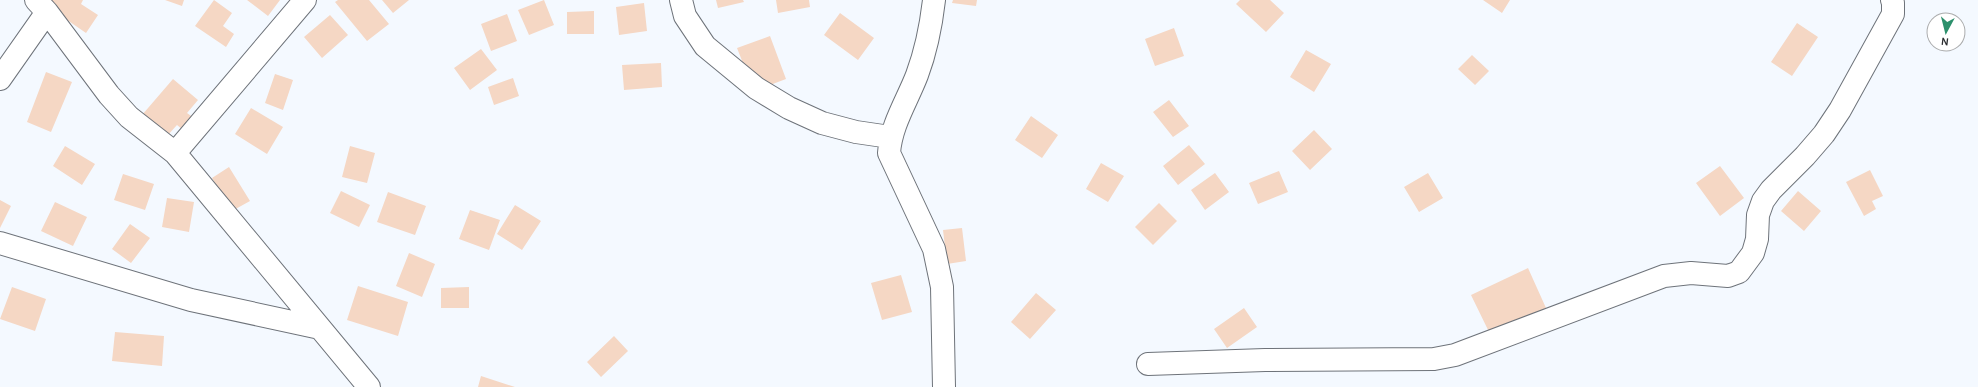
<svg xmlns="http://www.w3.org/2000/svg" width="1978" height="387" viewBox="0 0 1978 387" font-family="Karla,sans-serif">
<rect width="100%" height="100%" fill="#f4f9ff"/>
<!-- building -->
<path fill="#f5d7c4" d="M47 0H83L81 4 98 15 86 33 44 4Z
M165 0H184L182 6Z
M214 0 232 13 223 26 234 34 226 47 195 26Z
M247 0H280L268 16Z
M338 0H369L389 24 367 41 335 2Z
M382 0H409L393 13Z
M544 0 554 25 529 35 518 10Z
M716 0H743L744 2 718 8Z
M776 0H809L810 7 778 13Z
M953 0H977L976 6 952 3Z
M1240 0H1270L1284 13 1266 32 1236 4Z
M1483 0H1510L1502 13Z
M644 3 647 31 619 35 616 7Z
M594 11V34H567V12Z
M840 13 874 38 858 60 824 35Z
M507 14 517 41 491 51 481 24Z
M330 15 348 35 322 58 304 37Z
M1797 23 1818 37 1792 76 1771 62Z
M1174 28 1184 56 1155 66 1145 39Z
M770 36 786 79 754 91 737 48Z
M481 49 497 70 470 90 454 68Z
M1306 50 1331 64 1314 92 1290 77Z
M1472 55 1489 71 1475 85 1458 69Z
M661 63 662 87 624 90 622 65Z
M46 72 72 82 51 132 27 122Z
M275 74 293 80 283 110 265 103Z
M513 78 519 96 494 105 488 87Z
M173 79 198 100 187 113 194 118 183 130 177 125 167 136 142 115Z
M1169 100 1189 126 1173 137 1153 112Z
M251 108 283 127 267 154 235 134Z
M1031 116 1058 135 1042 158 1015 140Z
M1314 130 1332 149 1310 170 1292 151Z
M1189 145 1205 164 1178 185 1163 166Z
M65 146 95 164 82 185 53 166Z
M350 146 375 153 367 183 342 177Z
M1101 163 1124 176 1108 202 1086 189Z
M1720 166 1744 198 1720 216 1696 183Z
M229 167 250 201 232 211 212 178Z
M1870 170 1883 196 1872 201 1876 209 1864 216 1846 182Z
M1279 171 1288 192 1258 204 1249 183Z
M1215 173 1229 192 1205 210 1191 190Z
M1428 173 1443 198 1419 212 1404 187Z
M123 174 154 184 145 210 114 200Z
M341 191 370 205 359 227 330 213Z
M1798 191 1821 211 1804 231 1781 211Z
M388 192 426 206 415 235 377 222Z
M167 198 194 202 189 232 162 227Z
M0 200 11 206 0 228Z
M55 202 87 217 73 246 41 231Z
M1159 203 1177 221 1153 245 1135 227Z
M515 205 541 221 522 250 497 234Z
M470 210 500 220 489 250 459 239Z
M130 224 150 238 131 263 112 249Z
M962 228 966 261 947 264 943 230Z
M409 253 435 264 422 297 396 286Z
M1528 268 1546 308 1490 334 1471 295Z
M901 275 912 312 882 320 871 283Z
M358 286 408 302 398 336 347 320Z
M12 287 46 299 35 331 0 319Z
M469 287V308H441V288Z
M1036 293 1056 310 1030 339 1011 322Z
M1244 308 1257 327 1227 348 1214 329Z
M115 332 164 336 162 366 112 361Z
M614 336 628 351 601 377 587 362Z
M481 376 515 387H478Z"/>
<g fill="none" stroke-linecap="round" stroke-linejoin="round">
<!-- minor casing -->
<g stroke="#6e737a" stroke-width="24">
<path id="minor" d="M36 0 47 12 109 95 129 117 175 153 369 387
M681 0 685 16 705 46 756 88 789 108 822 123 856 132 890 137
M934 0C931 26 926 51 917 75 907 101 891 125 889 153L934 249 942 287 944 387
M0 79 47 12
M175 153 305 0
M0 243 191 300 320 328
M1148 364 1265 360 1434 359 1455 355 1664 276 1691 273 1728 276 1739 272 1753 253 1757 239 1758 215 1763 201 1771 190 1805 156 1824 134 1840 110 1893 14V3L1892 0"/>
</g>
<!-- minor -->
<use href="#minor" stroke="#fff" stroke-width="22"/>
</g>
<!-- north arrow -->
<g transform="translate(1946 32) rotate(187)"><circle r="19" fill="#ffffff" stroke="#abacad"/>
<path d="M0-3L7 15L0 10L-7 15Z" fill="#2c906c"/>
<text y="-6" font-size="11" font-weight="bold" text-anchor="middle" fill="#2d2f32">N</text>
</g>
</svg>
